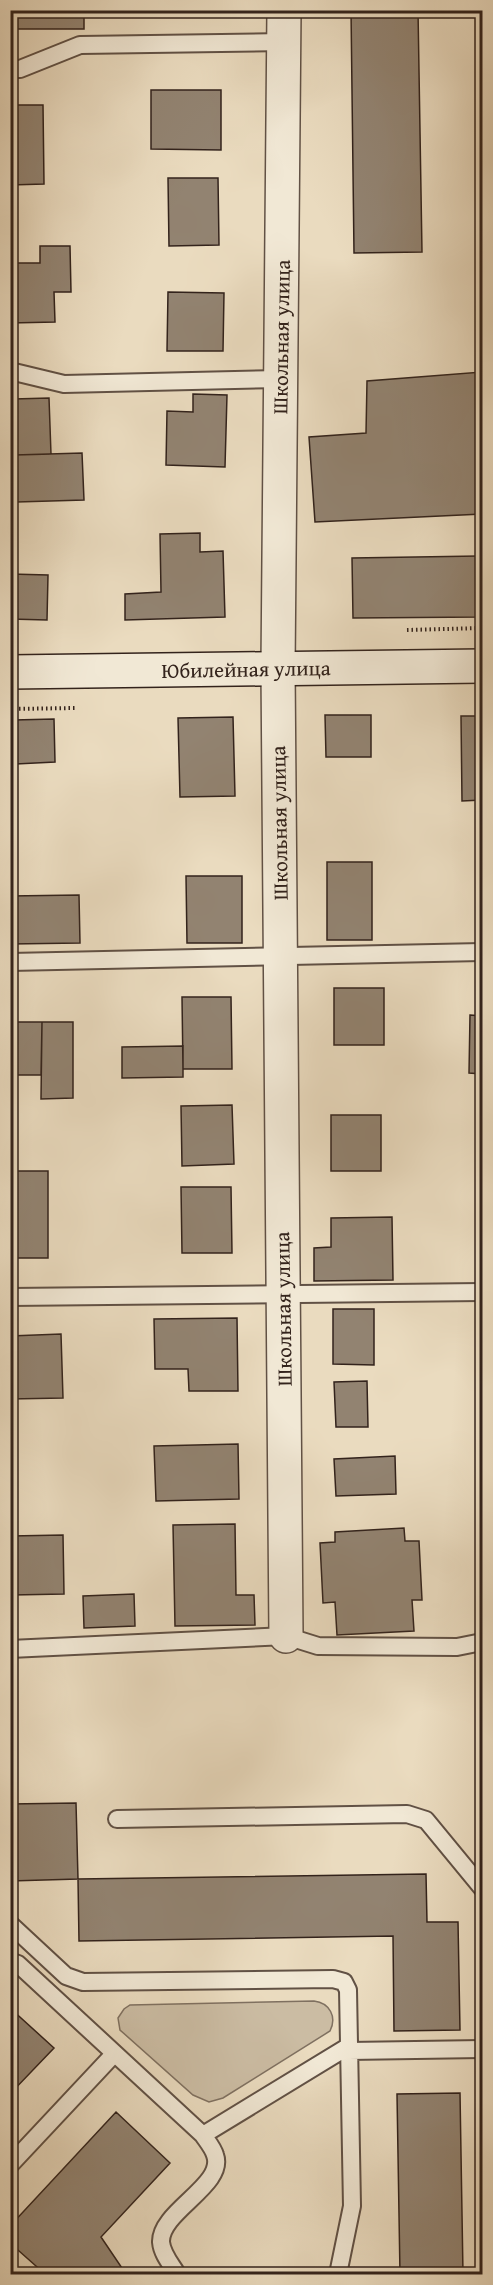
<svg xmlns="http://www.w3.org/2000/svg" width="493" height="2285" viewBox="0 0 493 2285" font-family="'Gentium Book Plus',serif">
<rect width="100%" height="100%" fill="#eadbbf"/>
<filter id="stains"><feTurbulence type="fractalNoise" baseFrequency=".00333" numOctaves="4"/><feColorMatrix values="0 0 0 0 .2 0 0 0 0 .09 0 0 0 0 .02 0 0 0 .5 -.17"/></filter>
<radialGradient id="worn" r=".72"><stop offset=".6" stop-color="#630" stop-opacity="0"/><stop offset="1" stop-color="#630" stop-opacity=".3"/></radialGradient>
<!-- green -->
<path fill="#cbbca3" stroke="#7f7060" stroke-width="1.5" d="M314 2001C330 2003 337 2017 330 2031L223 2098 209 2102 193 2095 120 2030 118 2018 124 2009 130 2005Z"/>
<!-- building -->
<path fill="#928371" stroke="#33231c" stroke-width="1.5" d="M10 10H84V29H10Z
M351 10H418L422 252 354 253Z
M151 90H221V150L151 149Z
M10 105H43L44 184 10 185Z
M168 178H218L219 245 169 246Z
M40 246H70L71 292H54L55 322 10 323V263H40Z
M168 292 224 293 223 351H167Z
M482 372V514L315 522 309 437 366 433 367 381Z
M193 394 227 395 225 467 166 465 167 411 193 412Z
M49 398 51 454 15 455 14 399Z
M82 453 84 500 17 502 15 455Z
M200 533V552L223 551 225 617 125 620V594L161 592 160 534Z
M479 556H482V617L353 618 352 558Z
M10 574 48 575 47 620 10 619Z
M325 715H371V757H326Z
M461 716H482V800L462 801Z
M233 717 235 796 180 797 178 718Z
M54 719 55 762 16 764 14 720Z
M327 862H372V940H327Z
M186 876H242V943H187Z
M79 895 80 943 10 944V896Z
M334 988H384V1045H334Z
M182 997H231L232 1069H183Z
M470 1015 482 1016V1074L469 1073Z
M10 1022H42L41 1075H10Z
M42 1022H73V1098L41 1099Z
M183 1046V1077L122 1078V1047Z
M232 1105 234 1164 182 1166 181 1106Z
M331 1115H381V1171H331Z
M10 1171H48V1258H10Z
M181 1187H231L232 1253H182Z
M392 1217 393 1280 314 1281V1248L331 1247V1218Z
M333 1309H374V1365L333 1364Z
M237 1318 238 1391H189L188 1369H155L154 1319Z
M61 1334 63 1398 10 1399V1336Z
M367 1381 368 1427H336L334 1382Z
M238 1444 239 1499 156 1501 154 1446Z
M395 1456 396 1494 336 1496 334 1459Z
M235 1524 236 1595H254L255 1625 175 1626 173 1525Z
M404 1528 405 1541H419L422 1600H412L414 1631 337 1635 335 1602 323 1603 320 1543 335 1542V1532Z
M63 1535 64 1594 12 1595 11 1536Z
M134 1594 135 1626 84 1628 83 1596Z
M76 1803 78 1879 10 1881V1804Z
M426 1874 427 1922H458L460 2030 394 2031 393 1936 79 1941 78 1879Z
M10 2008 54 2048 10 2094Z
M460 2093 463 2274H400L397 2094Z
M116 2112 170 2163 101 2237 126 2274H45L10 2243V2226Z"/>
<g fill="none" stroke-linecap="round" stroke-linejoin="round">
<!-- lane casing -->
<g stroke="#615145" stroke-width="20">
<path id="lane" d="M10 69H20L80 45 284 42
M10 371 64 384 281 379
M10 962 482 952
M10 1297 482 1292
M10 1649 286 1636 318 1646 457 1647 482 1642
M117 1819 407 1814 426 1820 482 1888
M10 1924 66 1976 83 1982 333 1979 344 1982 348 1990 352 2206 338 2274
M10 1961 18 1964 203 2135C207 2141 213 2148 215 2155 226 2185 160 2211 161 2242 162 2254 171 2264 177 2274
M349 2051 482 2049
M203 2135 349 2046
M10 2165 114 2054"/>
</g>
<!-- street casing -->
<g stroke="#615145" stroke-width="36">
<path id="street" d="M284 10 278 668 286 1636"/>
</g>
<!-- secondary casing -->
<g stroke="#33231c" stroke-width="36">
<path id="secondary" d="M10 672 482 666"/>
</g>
<!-- path -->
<path stroke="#33231c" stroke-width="4" stroke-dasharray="1.5 3" stroke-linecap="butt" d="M407 630 482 628
M10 709 76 708"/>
<!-- lane -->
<use href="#lane" stroke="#f1e8d5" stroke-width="16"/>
<!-- street -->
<use href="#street" stroke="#f1e8d5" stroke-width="33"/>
<!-- secondary -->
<use href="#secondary" stroke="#f1e8d5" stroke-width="33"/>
</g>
<g text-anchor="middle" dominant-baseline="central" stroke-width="4.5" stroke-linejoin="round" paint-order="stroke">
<!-- street labels -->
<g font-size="21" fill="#33231c" stroke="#f1e8d5">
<text transform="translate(281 337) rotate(-89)">Школьная улица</text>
<text transform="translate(246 669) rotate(-1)">Юбилейная улица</text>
<text transform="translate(279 823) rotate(-91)">Школьная улица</text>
<text transform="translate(283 1309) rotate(-91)">Школьная улица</text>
</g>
</g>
<!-- margin -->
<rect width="493" height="2285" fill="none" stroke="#eadbbf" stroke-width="36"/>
<rect x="12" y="12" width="469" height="2261" fill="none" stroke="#33231c" stroke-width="3"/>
<rect x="18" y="18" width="457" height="2249" fill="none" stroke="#33231c" stroke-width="1.5"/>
<rect width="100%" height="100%" filter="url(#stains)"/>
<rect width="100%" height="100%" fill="url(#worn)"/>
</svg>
